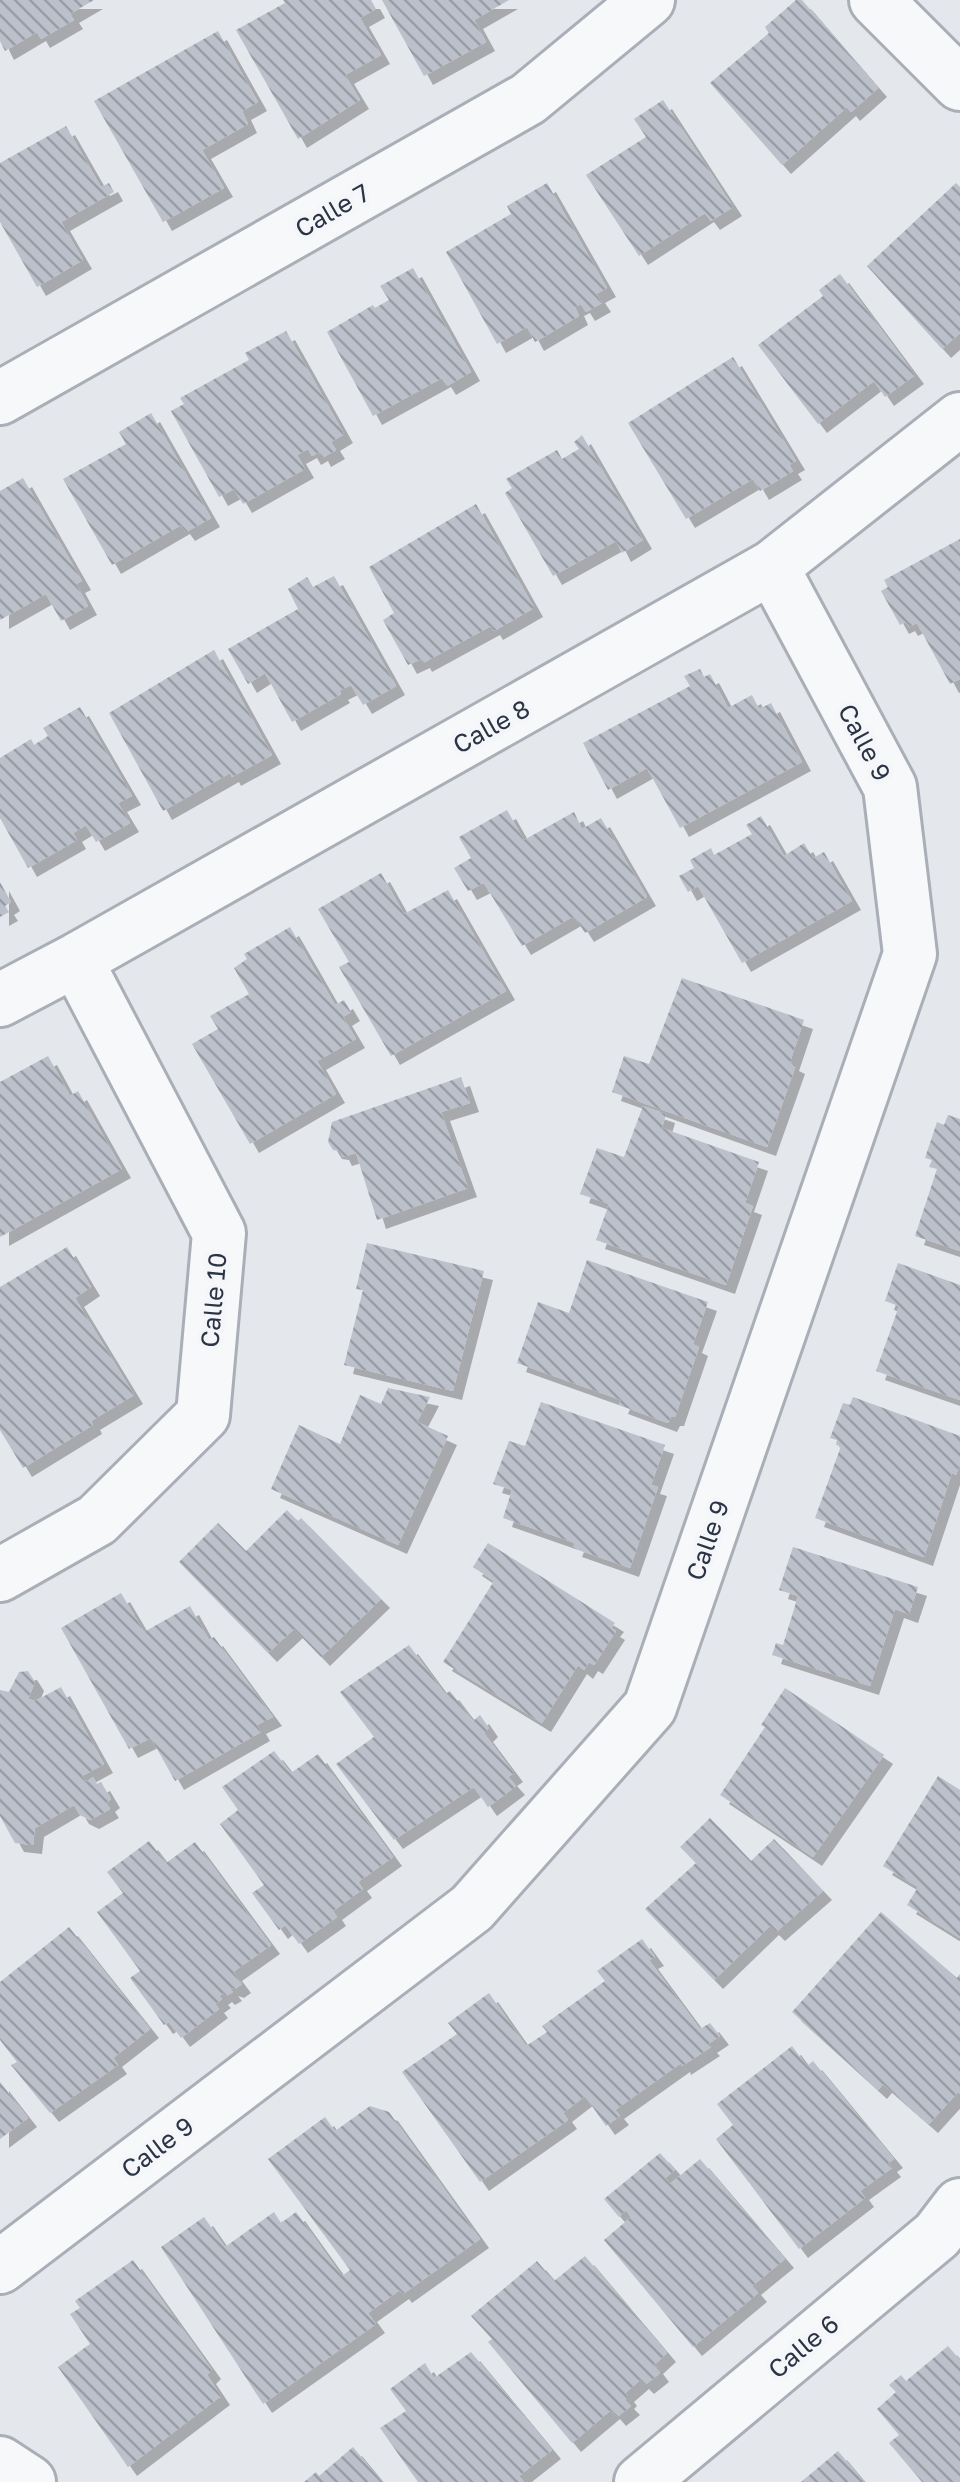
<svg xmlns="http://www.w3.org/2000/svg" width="960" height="2482" viewBox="0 0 960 2482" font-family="'Golos Text',sans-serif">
<defs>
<pattern id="building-back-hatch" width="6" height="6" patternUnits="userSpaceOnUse" patternTransform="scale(2.5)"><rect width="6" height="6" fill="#bbc0ca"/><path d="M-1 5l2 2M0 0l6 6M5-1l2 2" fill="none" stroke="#989da6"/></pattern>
<filter id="shadow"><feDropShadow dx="9" dy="9" stdDeviation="0" flood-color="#0004"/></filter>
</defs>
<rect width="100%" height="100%" fill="#e4e7ec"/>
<!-- building -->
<path fill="url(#building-back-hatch)" filter="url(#shadow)" d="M0 0H94L70 14 74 20 41 39 37 32 5 51 0 41Z
M283 0H371L376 9 360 18 381 55 345 75 360 100 298 139 236 30 285 3Z
M382 0H509L474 20 486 42 424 76Z
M796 0H802L878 88 851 112 847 107 782 165 710 83 769 33 765 27Z
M218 31 258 102 242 111 248 124 202 150 224 188 163 222 94 101Z
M663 100 733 207 711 221 705 213 639 256 586 175 646 137 634 119Z
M66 126 101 187 109 183 114 192 61 222 83 260 37 287 0 222V163Z
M547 183 607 288 596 294 602 303 586 312 581 304 575 307 579 316 535 342 527 327 497 344 446 252 511 214 507 206Z
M956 183 960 187V333L942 349 867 266Z
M413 268 471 372 447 386 442 378 373 416 327 332 373 305 375 308 389 300 380 286Z
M840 274 915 375 885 397 874 381 818 424 758 345 823 296 819 290Z
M286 331 344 434 331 442 336 450 322 458 319 452 312 456 308 449 297 455 305 469 243 504 234 489 219 497 171 411 184 404 180 398 249 360 245 353Z
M733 357 796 461 789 465 793 471 760 491 753 479 686 519 628 423Z
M151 413 211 518 186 532 181 525 112 565 63 479 126 444 119 432Z
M582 435 643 540 622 553 616 541 553 576 505 493 512 488 506 479 557 450 562 459 579 449 574 442Z
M23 478 82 581 76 584 88 606 61 621 46 594 0 620V491Z
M476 504 534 608 494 631 491 626 423 663 421 659 408 665 383 620 394 613 369 567Z
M960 539V679L950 684 917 623 909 627 906 622 900 625 881 591 888 587 884 580Z
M334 576 396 686 363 705 351 685 339 691 341 694 292 722 265 673 248 684 228 649 298 609 288 589 307 577 313 587Z
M214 650 272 755 232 777 230 773 163 811 109 713Z
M700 669 704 677 710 674 728 708 752 695 759 709 771 703 802 762 680 828 647 768 608 790 583 743 690 686 684 676Z
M80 707 132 796 118 803 130 823 96 842 86 825 73 833 77 840 28 868 0 818V758L31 739 34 745 48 736 43 728Z
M507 810 524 840 574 812 582 829 601 818 647 897 585 933 574 916 522 946 484 883 468 891 454 868 471 858 459 837Z
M761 816 784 856 804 843 813 858 824 852 852 901 742 963 698 886 688 892 679 876 694 868 690 860 711 848 714 855 752 834 746 825Z
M381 873 404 914 448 890 506 991 391 1056 339 967 349 962 318 909Z
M0 882 11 902 5 906 9 912 0 917Z
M290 927 335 1005 344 1000 351 1012 343 1017 356 1039 317 1061 336 1094 250 1144 192 1044 218 1029 210 1016 249 994 234 968 247 959 244 954Z
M682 978 804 1020 790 1062 796 1065 767 1147 612 1092 624 1056 649 1064Z
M48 1056 70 1096 78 1091 122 1169 0 1237V1082Z
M461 1077 470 1103 441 1112 468 1188 377 1220 356 1153 343 1157 340 1151 333 1150 328 1142 332 1122Z
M643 1106 666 1114 662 1128 759 1162 745 1203 753 1206 726 1285 596 1240 609 1204 580 1194 597 1148 624 1157Z
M948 1115 960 1119V1251L915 1236 937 1169 929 1167 932 1160 925 1158 937 1122 944 1125Z
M367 1243 484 1271 453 1391 344 1365 363 1290 356 1289Z
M67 1247 91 1287 75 1298 134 1395 91 1421 93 1425 23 1468 0 1430V1287Z
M587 1260 708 1302 693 1344 699 1347 675 1417H671L668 1423 619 1405 621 1400 517 1363 538 1302 569 1313Z
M898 1263 960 1285V1400L876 1371 899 1306 885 1301Z
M388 1388 430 1397 417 1422 448 1436 398 1545 271 1489 299 1425 340 1444 360 1395 381 1404Z
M853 1397 960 1436V1464L956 1475 952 1473 924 1557 815 1518 841 1446 836 1445 837 1440 830 1438 843 1403 850 1405Z
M541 1402 665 1445 651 1485 658 1487 630 1568 573 1548 575 1543 503 1518 512 1490 493 1484 509 1441 525 1446Z
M287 1510 298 1521 301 1518 381 1599 321 1657 294 1629 268 1653 179 1562 218 1523 246 1551Z
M488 1543 615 1623 611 1628 616 1631 594 1665 589 1662 584 1670 578 1665 542 1723 443 1662 494 1581 473 1567Z
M793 1547 918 1587 909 1614 895 1609 870 1686 772 1655 776 1643 783 1645 798 1596 779 1590Z
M121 1593 144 1632 190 1606 209 1640 214 1637 273 1717 257 1725 261 1732 175 1781 151 1738 129 1749 61 1628Z
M409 1645 445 1694 450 1691 473 1721 480 1715 489 1728 484 1733 514 1773 508 1777 516 1786 488 1807 474 1787 394 1840 336 1764 374 1737 340 1692Z
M28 1671 35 1682 28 1699 35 1701 61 1687 104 1764 82 1776 86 1782 93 1777 97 1784 101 1782 111 1799 106 1803 110 1809 90 1820 80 1815 74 1805 35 1828 33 1845 15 1843 0 1816V1690L9 1692 19 1672Z
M785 1688 884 1755 813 1857 720 1795 765 1727 761 1725Z
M274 1751 291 1773 318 1754 393 1857 358 1882 363 1889 333 1911 337 1917 299 1944 285 1925 279 1930 252 1893 264 1885 220 1824 238 1810 222 1787Z
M938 1776 960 1790V1938L907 1905 918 1887 883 1866Z
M710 1818 751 1861 774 1839 823 1891 776 1932 770 1926 714 1980 645 1909 696 1863 680 1847Z
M149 1841 166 1863 195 1842 271 1945 233 1972 242 1984 235 1989 229 1987 233 1992 226 1996 223 1993 219 1996 222 1999 215 2004 219 2009 181 2038 169 2022 164 2025 130 1978 140 1971 97 1912 123 1893 107 1872Z
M881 1912 957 1978 960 1974V2094L958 2092 929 2124 883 2084 878 2090 792 2012Z
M69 1927 150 2029 113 2058 118 2065 50 2113 11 2065 17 2062 0 2040V1982Z
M642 1939 655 1957 649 1960 700 2029 710 2023 720 2036 708 2044 711 2047 682 2066 681 2063 615 2110 620 2116 606 2126 585 2096 563 2113 568 2120 480 2182 402 2072 457 2034 448 2023 489 1993 526 2046 547 2032 542 2026 605 1981 597 1971Z
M792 2046 807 2066 813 2061 894 2159 888 2163 892 2168 860 2191 865 2198 799 2249 716 2139 733 2125 717 2104Z
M0 2082 28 2118 0 2139Z
M370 2106 389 2112 480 2239 403 2294 400 2290 368 2313 376 2324 263 2404 161 2247 204 2217 225 2247 274 2212 281 2223 296 2212 342 2276 350 2270 268 2159 325 2117 335 2131Z
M660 2153 675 2170 665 2178 670 2184 700 2159 785 2259 752 2286 758 2293 693 2347 604 2240 631 2217 626 2210 619 2217 604 2199Z
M585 2256 667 2353 654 2365 660 2373 645 2385 640 2380 625 2393 628 2397 625 2400 631 2406 617 2417 611 2410 572 2443 488 2342 492 2339 471 2316 537 2261 554 2281Z
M133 2260 212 2370 207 2375 221 2396 128 2467 58 2367 90 2344 70 2314 80 2308 75 2301Z
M948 2346 960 2360V2482H922L889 2443 899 2435 877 2409 896 2392 889 2385 901 2375 906 2381Z
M471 2352 552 2450 519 2476 524 2482H418L380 2428 406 2411 390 2389 425 2363 434 2378Z
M353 2447 382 2482H304L316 2472 319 2476Z
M838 2451 864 2482H801Z"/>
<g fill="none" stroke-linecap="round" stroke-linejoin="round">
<!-- minor casing -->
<g stroke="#a9aeb7" stroke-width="58">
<path id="minor" d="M876 0 960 84
M0 398 528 99 648 0
M0 1000 76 960 772 567 960 419
M0 1575 97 1520 203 1415 219 1233 76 960
M0 2267 472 1908 650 1707 910 954 890 787 772 567
M0 2463 29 2482
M641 2482 937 2235 960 2205"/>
</g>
<!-- minor -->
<use href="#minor" stroke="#f7f8fa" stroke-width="52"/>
</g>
<g text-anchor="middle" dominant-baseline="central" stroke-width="9" stroke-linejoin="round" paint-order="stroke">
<!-- street labels -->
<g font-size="25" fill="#2b3445" stroke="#f4f6f9">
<text transform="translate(332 210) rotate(-30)">Calle 7</text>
<text transform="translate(491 726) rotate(-29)">Calle 8</text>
<text transform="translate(865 742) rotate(62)">Calle 9</text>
<text transform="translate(213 1300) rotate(-85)">Calle 10</text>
<text transform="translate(707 1540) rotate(-71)">Calle 9</text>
<text transform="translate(157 2147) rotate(-37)">Calle 9</text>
<text transform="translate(803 2346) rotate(-40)">Calle 6</text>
</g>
</g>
</svg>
